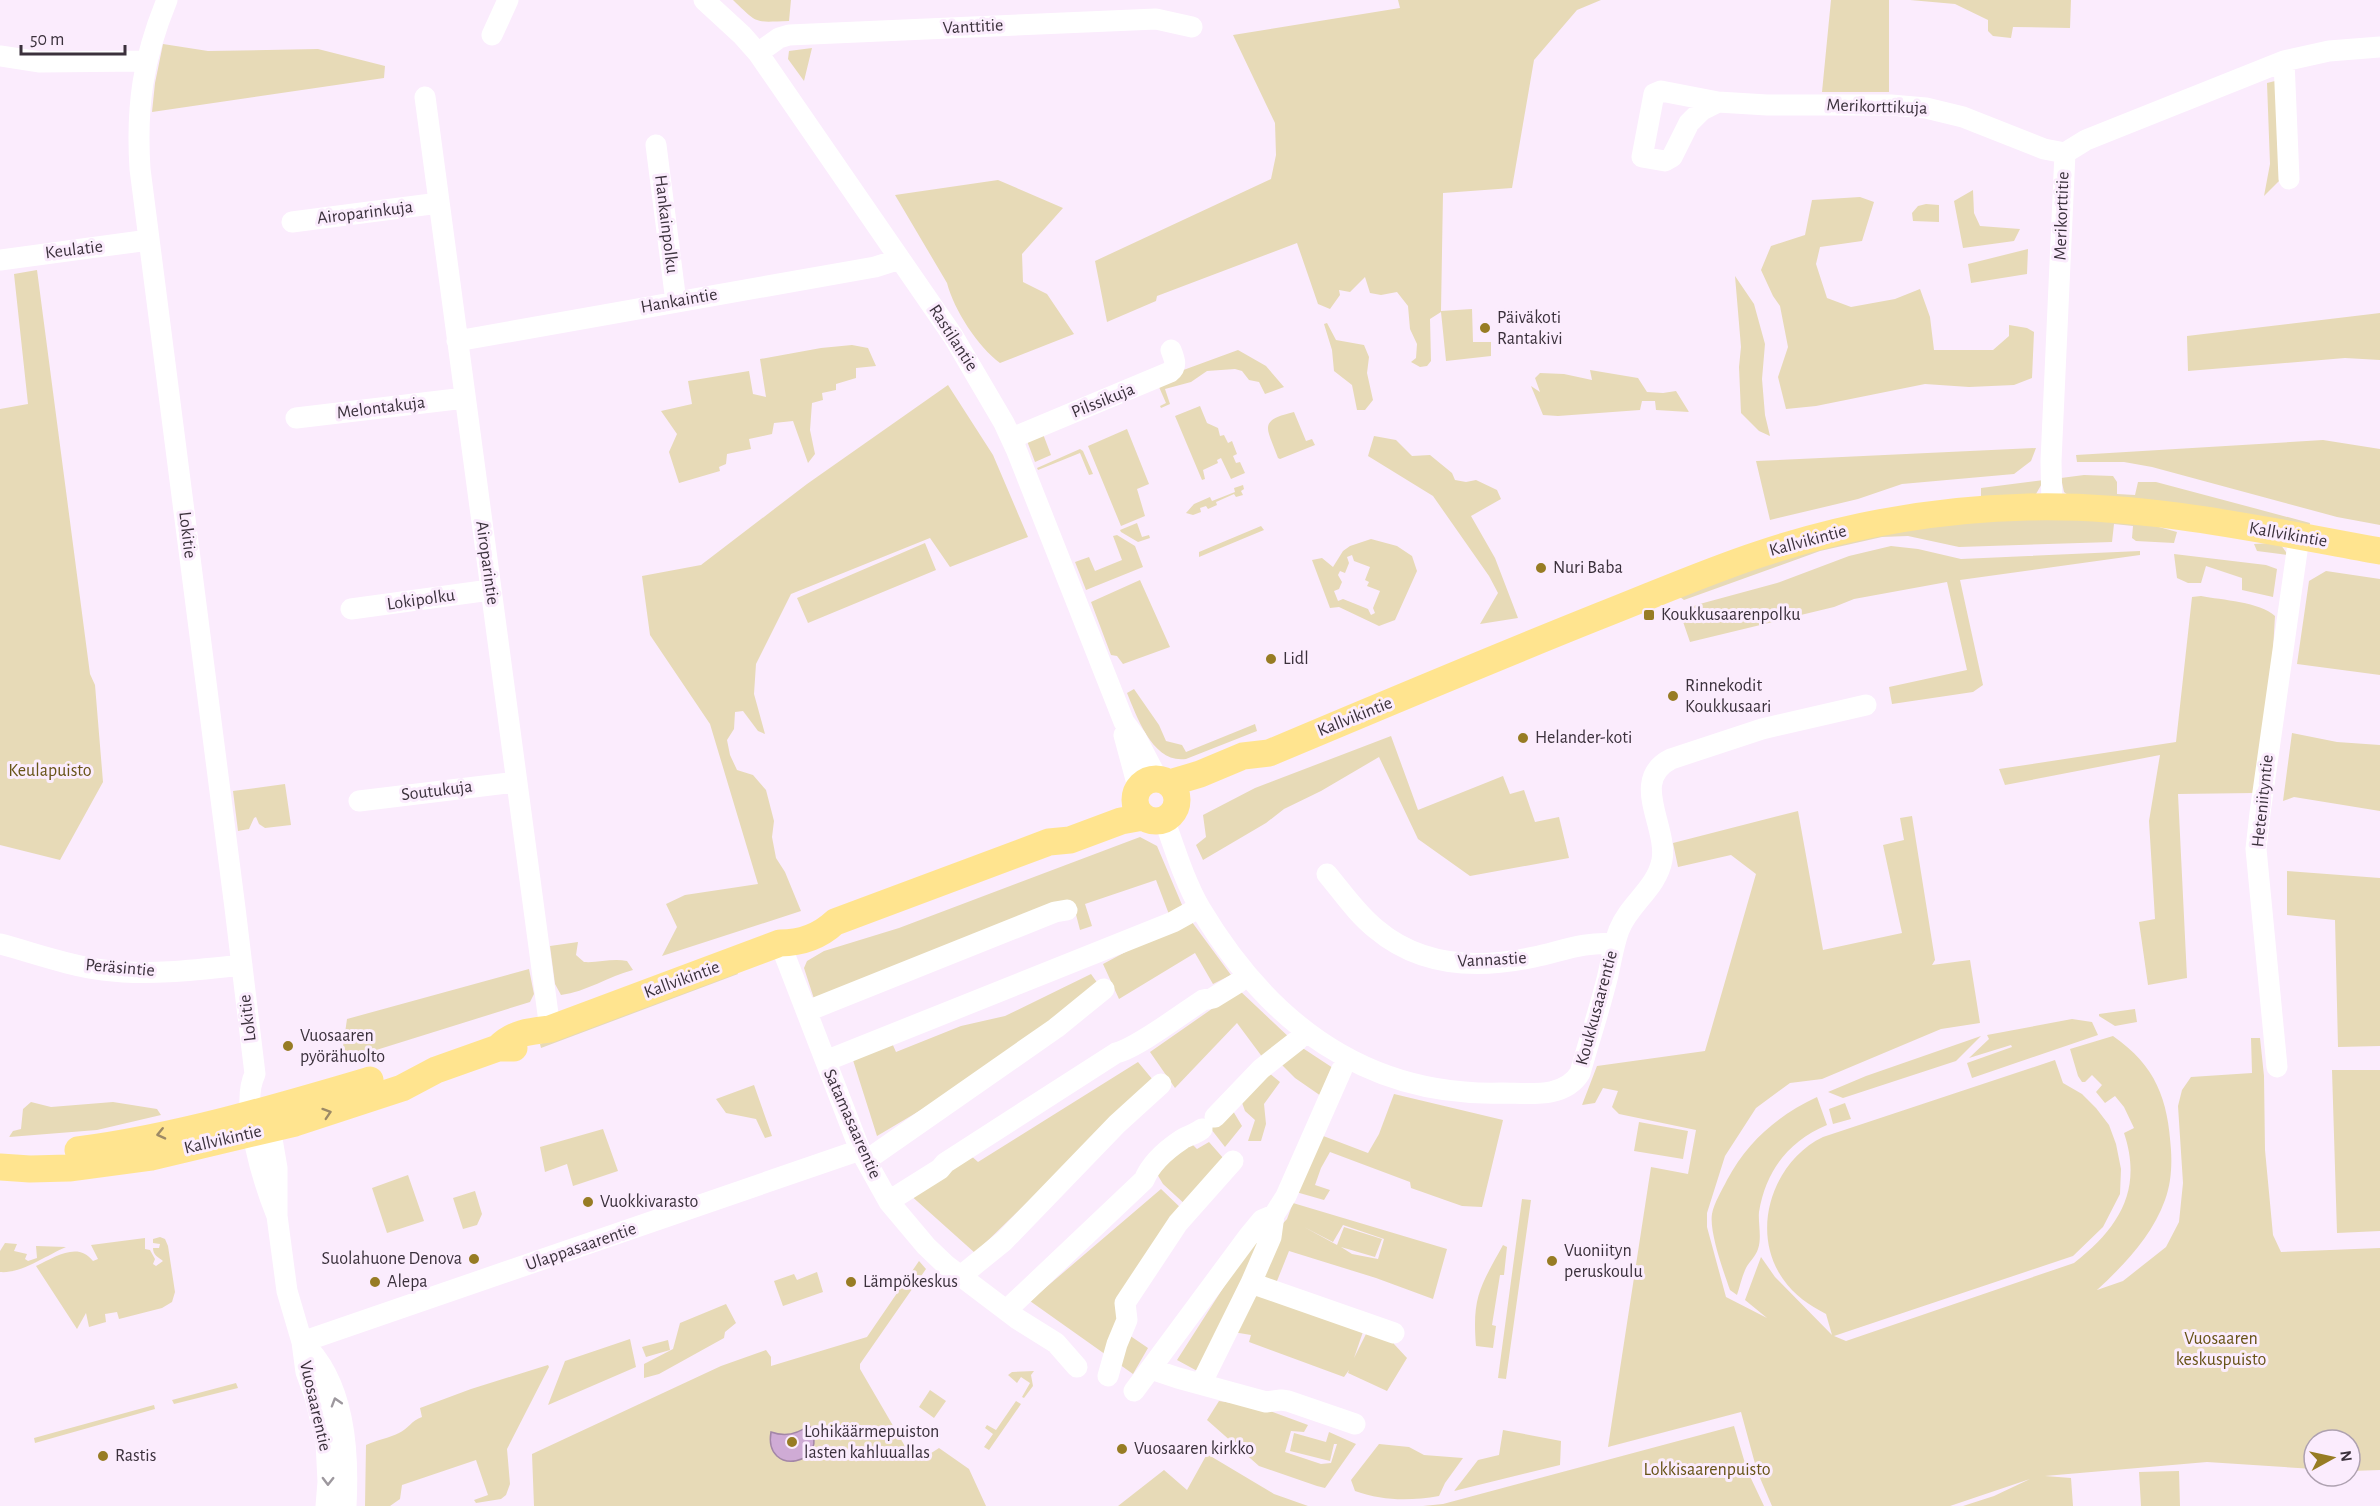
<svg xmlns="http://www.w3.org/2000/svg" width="2380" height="1506" viewBox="0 0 2380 1506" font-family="'Alegreya Sans',sans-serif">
<rect width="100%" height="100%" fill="#fbecfd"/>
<!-- green -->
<path fill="#e7dab7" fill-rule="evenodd" d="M733 0H791L789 21C754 22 759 25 733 0Z
M1398 0H1601L1577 10 1534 60 1512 188 1443 193 1441 311 1472 309 1473 342H1491V356L1446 361 1441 312 1430 319 1431 361 1427 366 1420 367 1411 362 1416 358 1417 344 1410 329 1408 306 1397 292 1381 295 1370 293 1365 277 1350 292 1339 290 1340 295 1330 309 1318 304 1297 243 1157 296 1156 301 1107 322 1095 261 1271 179 1276 155 1275 123 1233 35 1400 8Z
M1831 0H1889V92H1822Z
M1910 0H2071L2070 28 2013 27 2011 38 1993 36 1988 31V20L1955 4Z
M163 44 208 51 318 49 385 66 384 78 152 112 155 83Z
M812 48 804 81 788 59 789 51Z
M2275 81 2280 180 2264 196 2270 164 2267 83Z
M998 180 1063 208 1022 254 1023 282 1047 294 1074 334 1000 363C978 347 954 310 947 283L895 195Z
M1973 190 1974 213 1980 226 2020 229 2014 241 1963 248 1954 201Z
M1860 197 1874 202 1862 241 1820 247 1816 264 1827 298 1851 307 1895 299 1920 289 1930 317 1934 350H1993L2009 336V325L2027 328 2034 332 2032 378 2014 385 1969 387 1925 384 1816 406 1786 409 1778 377 1788 347 1780 306 1773 296 1761 270 1771 246 1805 235 1812 200Z
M1926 204 1939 205V222L1913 221 1912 213 1918 206Z
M2028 249 2027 274 1971 283 1968 264Z
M37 270 90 674 95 685 103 782 60 860 0 845V409L28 404 14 274Z
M1735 276 1754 304 1765 344 1762 379 1765 415 1770 436 1759 431 1741 413 1739 367 1741 347Z
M2380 313V360L2345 358 2188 371 2187 336Z
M1327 323 1336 340 1364 345 1369 357 1367 373 1373 400 1365 410H1357L1352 385 1334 371 1332 350 1324 324Z
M852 345 868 348 876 366 856 368V378L836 384V390L822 393 823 400 812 403 810 430 815 454 808 463 793 421 774 423 772 434 749 439 751 449 727 454 726 464 719 467 720 471 679 483 669 452 677 434 661 411 692 404 688 381 749 371 753 394 766 397 760 359 821 348Z
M1238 350 1266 366 1284 387 1265 394 1259 382 1249 380 1242 371 1235 369 1207 371 1191 382 1165 389 1170 404 1161 408 1160 406 1166 403 1159 387 1178 372Z
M1590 370 1638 378 1647 392 1663 393 1676 391 1689 412 1656 410 1655 401H1642L1640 410 1558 416 1543 415 1531 386 1540 392 1535 378 1540 373 1564 374 1592 380Z
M948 385 993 455 1028 537 950 567 930 538 791 594 756 664 754 694 765 734 758 731 743 711 735 712 734 729 727 740 730 755 737 770 753 775 766 790 774 821 772 837 776 858 785 872 801 911 662 956 677 927 666 904 685 895 758 884 710 724 650 635 642 576 701 565 807 484Z
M1200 406 1207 423 1218 428 1220 436 1224 435 1228 443 1232 441 1237 454 1233 456 1236 463 1240 462 1245 473 1231 479 1221 458 1217 460 1218 463 1203 470 1205 479 1202 480 1175 416Z
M1294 412 1306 441 1312 439 1315 445 1280 459 1278 458C1267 427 1257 421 1294 412Z
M1127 429 1149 484 1137 489 1145 516 1121 526 1088 446Z
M1043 434 1051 455 1035 462 1027 441Z
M1374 436 1396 440 1412 456 1430 455 1452 473 1455 480 1466 482 1476 480 1497 490 1501 499 1471 516 1495 558 1518 618 1480 624 1498 593 1489 576 1433 496 1368 456Z
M2323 440 2380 449V525L2337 517 2152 467 2124 462H2077L2076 455Z
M2036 448 2031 461 2014 474 1902 484 1858 499 1770 520 1756 461Z
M1080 449 1083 451 1093 474 1089 475 1080 453 1038 470 1037 468Z
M2084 475 2113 476 2117 482V494L2135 495 2138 482H2156L2310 523 2309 528 2068 495 2064 492 2061 478Z
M2044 480 2036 494 2018 499 1981 496V488Z
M1243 485 1244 489 1241 491 1243 495 1236 497 1234 494 1216 502 1217 505 1208 509 1206 506 1200 508 1201 512 1193 515 1186 513 1194 504 1210 497 1212 501 1235 492 1234 488Z
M2032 517 2148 524 2177 532 2174 543 2136 541 2132 538 2133 526 2114 524 2112 542 1959 547 1908 536 1882 537 1820 551 1684 600 1680 597 1779 558 1903 529Z
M1137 523 1142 537 1149 535 1150 538 1138 542 1121 532 1120 530Z
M1261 526 1264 530 1199 557V552Z
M1117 535 1135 546 1143 567 1086 590 1075 562 1089 557 1095 571 1122 560 1113 536Z
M1371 539 1397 546 1412 556 1417 571 1395 620 1379 626 1339 607 1330 608 1312 560 1322 558 1333 567 1343 551 1350 546ZM1352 555 1354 561 1370 567 1365 580 1369 582 1367 586 1380 591 1373 608 1375 613 1371 615 1368 609 1343 599 1338 601 1334 591 1339 589 1342 582 1338 575 1340 571 1345 573 1349 563 1347 557Z
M925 543 936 570 808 623 797 598Z
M2273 543 2281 545 2288 555 2257 551 2254 544Z
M1891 546 1918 549 1961 559 2140 551V555L1960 580 1983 685 1973 692 1892 704 1889 687 1967 670 1947 582 1854 599 1834 607 1690 642 1680 613 1696 605 1777 583 1849 556Z
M2174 554 2266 565 2277 569 2273 597 2242 590V578L2206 566 2201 583H2188L2177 578Z
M2326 571 2380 579V675L2297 664 2309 581Z
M1140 580 1170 647 1123 664 1117 656 1111 655 1091 602Z
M2201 596C2222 600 2260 602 2275 616L2272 667 2254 793 2178 794 2187 978 2148 985 2139 922 2155 919 2149 821 2160 755 2005 785 1999 769 2176 742 2192 597Z
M1134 689 1159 725 1166 741 1182 745 1186 752 1255 724 1257 731 1186 759C1153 764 1137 717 1127 693Z
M2292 733 2337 742 2380 745V811L2294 797 2283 801Z
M1391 736 1418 810 1503 776 1510 794 1524 790 1535 822 1559 817 1569 858 1470 876 1418 839 1379 757 1321 791 1284 809 1266 823 1203 860 1196 845 1206 837 1203 815 1255 788Z
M285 784 291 825 265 828 259 824 256 817 254 818 249 829 238 831 233 791Z
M1798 811 1823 950 1902 933 1883 845 1904 840 1900 818 1912 816 1935 960 1932 965 1970 960 1980 1023 1941 1029 1822 1079 1790 1083 1756 1108 1725 1156 1707 1213V1227L1726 1297 1767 1318 1745 1300 1761 1257 1775 1277 1832 1335 1826 1314C1809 1305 1794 1295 1783 1279 1749 1231 1773 1161 1823 1137L2055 1060 2063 1083 2082 1094 2096 1108 2109 1125 2116 1144 2121 1169 2120 1194 2103 1227 2073 1256 1834 1336 1846 1341 2074 1263C2119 1228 2143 1190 2124 1133L2134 1128 2124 1107 2115 1096 2105 1103 2096 1092 2102 1085 2092 1075 2085 1082H2082L2078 1076 2070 1049 2113 1036C2156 1066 2168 1099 2171 1150 2172 1166 2171 1184 2165 1200 2152 1236 2125 1264 2097 1290L2123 1281 2166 1247 2179 1222 2183 1183 2178 1106 2182 1090 2191 1077 2252 1073 2251 1038H2260L2264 1076 2265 1150 2273 1235 2281 1252 2380 1248V1470L2350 1471V1440H2314V1469L2207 1462 2045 1476 2071 1478 2073 1506H1963L1994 1496 2030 1479 1950 1506H1772L1757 1471 1741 1412 1608 1447 1651 1167 1688 1174 1696 1130 1619 1114 1612 1107 1618 1091 1603 1088 1595 1103 1582 1105 1597 1066 1705 1051 1756 874 1731 855 1678 867 1673 843Z
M1140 837 1157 846 1185 912 1170 917 1156 880 1085 904 1092 926 1080 930 1073 903 816 1005 804 968 807 961 824 951 899 928Z
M2287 871 2380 878V1046L2338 1047 2335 920 2287 915Z
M1189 918 1231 975 1213 984 1195 953 1119 999 1103 964Z
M578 942 576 955 584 962C599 963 612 958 627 961L633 970C609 976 586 992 561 995L555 984 550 946Z
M529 969 534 994 530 1002 341 1061 347 1019Z
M736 970 738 974 541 1048 540 1044Z
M1091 974 1101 988 975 1078 877 1136 852 1057 892 1043 896 1052 961 1026 1005 1016Z
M1239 990 1292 1040 1263 1058 1237 1023 1175 1088 1150 1052Z
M2135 1009 2137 1022 2115 1026 2099 1016V1014Z
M2072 1019 2092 1022 2098 1035 1972 1078 1967 1063 2012 1047 2011 1045 1969 1058 1989 1039 1987 1035Z
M1981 1036 1956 1061 1843 1098 1828 1092 1866 1076Z
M1298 1045 1333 1068 1321 1096 1295 1078 1276 1059Z
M1138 1062 1153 1080 975 1253 908 1193 969 1154 978 1162Z
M2332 1070H2380V1231L2337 1233Z
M1269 1073 1280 1082 1264 1104 1266 1124 1261 1141H1248L1255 1120 1245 1111 1241 1100Z
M754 1085 772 1136 765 1138 756 1119 726 1113 716 1099Z
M1394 1094 1503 1120 1482 1207 1462 1206 1411 1188 1410 1182 1330 1152 1321 1168 1315 1185 1330 1190 1324 1200 1296 1192 1318 1134 1368 1153 1379 1134Z
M1817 1097 1827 1125C1789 1141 1766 1170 1759 1212 1758 1223 1762 1238 1758 1249 1756 1256 1749 1262 1746 1268 1742 1276 1740 1286 1737 1295L1730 1290C1724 1273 1709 1232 1712 1214 1714 1203 1722 1190 1727 1180 1748 1141 1777 1116 1817 1097Z
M31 1102 51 1107 113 1102 157 1109 161 1115 97 1130 9 1137 13 1131 21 1129 23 1109Z
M1845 1103 1851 1119 1833 1124 1829 1109Z
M1230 1106 1242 1126 1225 1147 1211 1129Z
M1639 1122 1688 1131 1683 1159 1634 1151Z
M603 1129 618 1171 573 1186 567 1164 545 1172 540 1147Z
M1187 1139 1197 1149 1209 1142 1224 1159 1188 1207 1163 1184 1154 1169Z
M408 1175 424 1221 387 1233 372 1188Z
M1161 1189 1184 1211 1131 1282 1126 1333 1148 1348 1133 1374 1030 1301Z
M475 1191 482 1214 477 1225 463 1229 453 1198Z
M1522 1199 1531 1200 1506 1379 1498 1378Z
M1293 1203 1447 1249 1433 1299 1376 1278 1289 1251 1275 1286 1257 1280 1275 1232 1287 1219ZM1343 1225 1384 1239 1378 1259 1352 1254 1341 1247 1375 1257 1382 1239 1344 1227 1337 1245 1304 1227 1333 1242Z
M1266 1221 1269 1228 1201 1373 1177 1360Z
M160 1237 165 1239 168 1246 175 1292 172 1302 162 1308 119 1319 117 1312 105 1314 106 1322 89 1327 86 1313 77 1329 36 1266C55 1257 78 1241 93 1261L98 1259 91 1245 145 1238V1249L150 1250 155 1259 153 1264 156 1266 163 1261C158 1257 153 1255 153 1248H159L160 1244 153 1243V1239Z
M5 1243 17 1244 14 1251 27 1254 25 1259 28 1261 37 1258 36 1246 66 1247C47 1255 21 1274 0 1272V1251Z
M1503 1245 1507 1247 1504 1275H1500L1492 1325 1496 1326 1493 1348 1476 1346C1472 1297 1480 1287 1503 1245Z
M919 1261 926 1269 860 1364V1369L913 1460 925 1457 939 1448 969 1469 986 1506H534L532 1454 721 1366 766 1350 771 1357V1366L867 1337Z
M817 1272 823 1292 783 1306 774 1281 794 1274 797 1280Z
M1255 1290 1365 1326 1354 1358 1368 1330 1390 1334 1394 1344 1407 1358 1387 1391 1348 1373 1349 1370 1344 1377 1249 1342 1251 1335 1233 1332Z
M726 1304 736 1323 725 1332 724 1338 659 1374 644 1378V1364L673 1349 680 1323Z
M630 1339 636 1367 548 1405 565 1361Z
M668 1340 670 1350 646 1357 642 1347Z
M548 1365 549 1367 507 1449 510 1484 506 1495 501 1499 476 1503 474 1500 488 1495 476 1460 402 1485 400 1499 390 1506H365L366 1445C377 1440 389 1438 399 1433 408 1429 412 1420 422 1417L420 1408 471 1389Z
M1034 1371 1031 1375 1033 1386 1024 1398 1022 1397 1030 1383 1021 1377 1017 1383 1008 1375 1012 1372Z
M236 1383 238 1388 174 1404 172 1400Z
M930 1390 946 1401 934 1418 919 1407Z
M1016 1401 1021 1404 989 1450 984 1447 993 1434 985 1428 987 1425 996 1430Z
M1219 1401 1259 1407 1308 1425 1304 1432 1291 1431 1285 1452 1321 1464 1331 1463 1337 1444H1334L1330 1461 1290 1451 1294 1433 1326 1442 1329 1432 1356 1444 1325 1488 1317 1486 1259 1466 1207 1420Z
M154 1405 155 1409 35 1443 34 1438Z
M1734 1426 1747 1470 1764 1506H1423L1443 1504Z
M1503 1430 1561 1441 1560 1465 1454 1491 1478 1460 1499 1455Z
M1379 1444 1409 1447 1424 1455 1463 1458 1445 1483 1439 1496C1410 1501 1383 1501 1355 1491L1351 1480Z
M1207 1454 1274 1494 1308 1506H1118L1164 1470 1187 1490Z
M2179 1471 2180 1506H2141L2139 1472Z"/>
<!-- water -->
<path fill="#cfabd5" stroke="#a386a7" stroke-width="1.5" d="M809 1425C833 1465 763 1478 771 1432 785 1437 798 1434 809 1425Z"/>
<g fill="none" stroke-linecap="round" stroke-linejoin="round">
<!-- minor -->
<path stroke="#fff" stroke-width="21" d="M167 0C143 58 136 106 140 169L235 908 255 1074C239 1106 264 1184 277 1216
M704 0 742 35 758 53 953 336 1004 423 1016 449 1124 722 1136 738 1157 778
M492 35 508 0
M758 53 779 38 789 35 1156 19 1192 27
M0 56 40 62 146 61
M2284 61 2289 179
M425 97 550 1029
M1718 102 1702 110 1689 123 1672 157 1665 161 1642 157 1654 94 1661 91 1718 102 1767 105H1891L1926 108 1963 117 2044 149 2065 153
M656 145 676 302
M292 222 439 203
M0 260 149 240
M457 341 875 267 900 259
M296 418 465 398
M1012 438 1170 372C1178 366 1174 358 1171 350
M2052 507 2051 461 2065 153 2086 140 2284 61 2329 51 2380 47
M351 609 490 590
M1124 735 1138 787
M359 801 516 782
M1164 819C1175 849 1184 880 1200 908 1268 1022 1365 1097 1502 1093 1529 1093 1564 1099 1580 1073 1589 1041 1599 1011 1607 979 1611 963 1613 946 1619 930 1629 904 1657 888 1662 860 1668 826 1629 780 1671 759L1762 729 1866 705
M1327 874C1343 893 1357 914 1376 929 1421 967 1479 969 1534 957 1562 951 1586 941 1615 944
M780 943 860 1150 889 1202 926 1246 946 1265 1016 1318 1056 1343 1077 1367
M0 944C34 953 69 966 103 970 149 976 197 970 242 965
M815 1008 1055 912 1067 910
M833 1058 1173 922 1191 912
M2277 1067 2256 849 2260 813 2299 537
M268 1116 277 1168V1216L287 1291 302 1342 306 1372 315 1397 326 1442 328 1482 326 1506
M1215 1117 1261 1069 1298 1040
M874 1155 1056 1028 1104 989
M897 1196 940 1169 945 1163 1116 1053C1137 1048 1183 1013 1203 1000L1213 998 1239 982
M967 1271 1004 1241 1117 1124 1161 1084
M1251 1283 1394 1333
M1013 1304 1144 1180C1151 1163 1166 1150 1181 1140 1186 1136 1194 1135 1202 1129
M302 1342 860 1150
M302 1342C345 1382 349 1451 346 1506
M1151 1369 1178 1378 1266 1402 1281 1400 1288 1401 1355 1424
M1108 1376 1117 1344 1127 1320 1125 1303 1178 1223 1233 1161
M1201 1384 1251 1283 1271 1237 1274 1215 1286 1196 1342 1069
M1134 1391 1248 1237 1262 1220 1274 1215"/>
<!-- major -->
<path stroke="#ffe48f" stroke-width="27" d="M1135 800a21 21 0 1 1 42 0a21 21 0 1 1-42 0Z
M1170 783 1200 774 1243 756 1269 753C1378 707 1487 661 1597 617 1651 596 1705 572 1760 554 1847 525 1937 509 2028 507 2147 504 2264 530 2380 551
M498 1048C512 1033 530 1031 550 1029L780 943C801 943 820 936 835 922L1049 842 1070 840 1121 821 1143 817
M78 1150C177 1137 275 1108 370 1080
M0 1167 30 1169 69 1168 151 1157 295 1123 402 1088 436 1070 498 1048H514"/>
</g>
<!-- one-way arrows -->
<defs><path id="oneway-chevron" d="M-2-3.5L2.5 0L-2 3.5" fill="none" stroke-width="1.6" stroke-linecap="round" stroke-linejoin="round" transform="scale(1.5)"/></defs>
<g stroke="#9d8a66">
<use href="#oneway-chevron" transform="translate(327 1113) rotate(-18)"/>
<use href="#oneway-chevron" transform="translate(161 1134) rotate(167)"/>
</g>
<g stroke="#9d989e">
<use href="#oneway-chevron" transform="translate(336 1402) rotate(-107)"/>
<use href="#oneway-chevron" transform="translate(328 1481) rotate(91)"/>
</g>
<!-- markers -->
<g fill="#977c24" stroke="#fbecfd" stroke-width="2">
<circle cx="1485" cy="328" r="6"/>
<circle cx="1541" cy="568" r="6"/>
<rect x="1643" y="609" width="12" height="12" rx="3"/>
<circle cx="1271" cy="659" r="6"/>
<circle cx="1673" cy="696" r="6"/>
<circle cx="1523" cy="738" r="6"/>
<circle cx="288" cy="1046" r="6"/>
<circle cx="588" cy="1202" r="6"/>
<circle cx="474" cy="1259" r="6"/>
<circle cx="1552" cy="1261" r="6"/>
<circle cx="375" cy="1282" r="6"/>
<circle cx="851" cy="1282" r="6"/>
<circle cx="792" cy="1442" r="6"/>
<circle cx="1122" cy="1449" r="6"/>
<circle cx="103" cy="1456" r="6"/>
</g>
<g text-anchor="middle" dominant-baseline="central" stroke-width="6" stroke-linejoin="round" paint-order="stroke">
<!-- street labels -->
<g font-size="18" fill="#3b313c" stroke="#fbecfd">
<text transform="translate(973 27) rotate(-3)">Vanttitie</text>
<text transform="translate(1877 107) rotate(2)">Merikorttikuja</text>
<text transform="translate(365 213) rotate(-7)">Airoparinkuja</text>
<text transform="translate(2062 216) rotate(-88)">Merikorttitie</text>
<text transform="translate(666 224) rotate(83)">Hankainpolku</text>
<text transform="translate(74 250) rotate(-7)">Keulatie</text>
<text transform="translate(679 301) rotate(-10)">Hankaintie</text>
<text transform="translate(953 338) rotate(57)">Rastilantie</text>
<text transform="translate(1103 401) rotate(-22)">Pilssikuja</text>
<text transform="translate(381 408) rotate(-7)">Melontakuja</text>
<text transform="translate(187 535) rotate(83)">Lokitie</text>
<text transform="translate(2288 535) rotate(10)">Kallvikintie</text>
<text transform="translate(1808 541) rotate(-15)">Kallvikintie</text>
<text transform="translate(487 563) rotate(82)">Airoparintie</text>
<text transform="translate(421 600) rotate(-8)">Lokipolku</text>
<text transform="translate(1355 717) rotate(-22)">Kallvikintie</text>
<text transform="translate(437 791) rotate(-7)">Soutukuja</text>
<text transform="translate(2263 801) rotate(-84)">Heteniityntie</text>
<text transform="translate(1492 960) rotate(-3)">Vannastie</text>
<text transform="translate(120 968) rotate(5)">Peräsintie</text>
<text transform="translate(682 980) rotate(-20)">Kallvikintie</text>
<text transform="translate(1597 1008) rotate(-75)">Koukkusaarentie</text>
<text transform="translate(248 1018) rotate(-97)">Lokitie</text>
<text transform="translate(852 1124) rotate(66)">Satamasaarentie</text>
<text transform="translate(223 1140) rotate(-13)">Kallvikintie</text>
<text transform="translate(581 1247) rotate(-19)">Ulappasaarentie</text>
<text transform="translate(315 1406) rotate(77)">Vuosaarentie</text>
</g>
<!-- poi labels -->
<g font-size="18" fill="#3b313c" stroke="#fbecfd" text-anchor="start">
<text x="1497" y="318">Päiväkoti<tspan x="1497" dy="21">Rantakivi</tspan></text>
<text x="1553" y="568">Nuri Baba</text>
<text x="1661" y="615">Koukkusaarenpolku</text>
<text x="1283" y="659">Lidl</text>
<text x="1685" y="686">Rinnekodit<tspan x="1685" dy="21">Koukkusaari</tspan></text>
<text x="1535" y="738">Helander-koti</text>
<text x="300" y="1036">Vuosaaren<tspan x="300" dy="21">pyörähuolto</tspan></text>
<text x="600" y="1202">Vuokkivarasto</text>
<text x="1564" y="1251">Vuoniityn<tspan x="1564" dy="21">peruskoulu</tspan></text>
<text x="462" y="1259" text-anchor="end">Suolahuone Denova</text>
<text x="387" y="1282">Alepa</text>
<text x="863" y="1282">Lämpökeskus</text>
<text x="804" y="1432">Lohikäärmepuiston<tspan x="804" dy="21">lasten kahluuallas</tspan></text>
<text x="1134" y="1449">Vuosaaren kirkko</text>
<text x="115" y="1456">Rastis</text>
</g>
<!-- park labels -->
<g font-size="18" fill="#675317" stroke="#fbecfd">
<text x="50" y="771">Keulapuisto</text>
<text x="2221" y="1339">Vuosaaren<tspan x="2221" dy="21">keskuspuisto</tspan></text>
<text x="1707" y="1470">Lokkisaarenpuisto</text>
</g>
</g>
<!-- north arrow -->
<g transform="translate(2332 1458) rotate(82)"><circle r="28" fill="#fbecfd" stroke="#aea1b0" stroke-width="1.5"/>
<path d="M0-4.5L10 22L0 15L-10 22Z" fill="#977c24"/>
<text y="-9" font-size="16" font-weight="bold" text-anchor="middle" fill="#3b313c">N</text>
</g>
<!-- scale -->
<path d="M21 45v9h104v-9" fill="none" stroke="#3b313c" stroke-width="3"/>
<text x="30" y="45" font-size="18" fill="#3b313c" stroke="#fbecfd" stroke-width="4.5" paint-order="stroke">50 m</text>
</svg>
